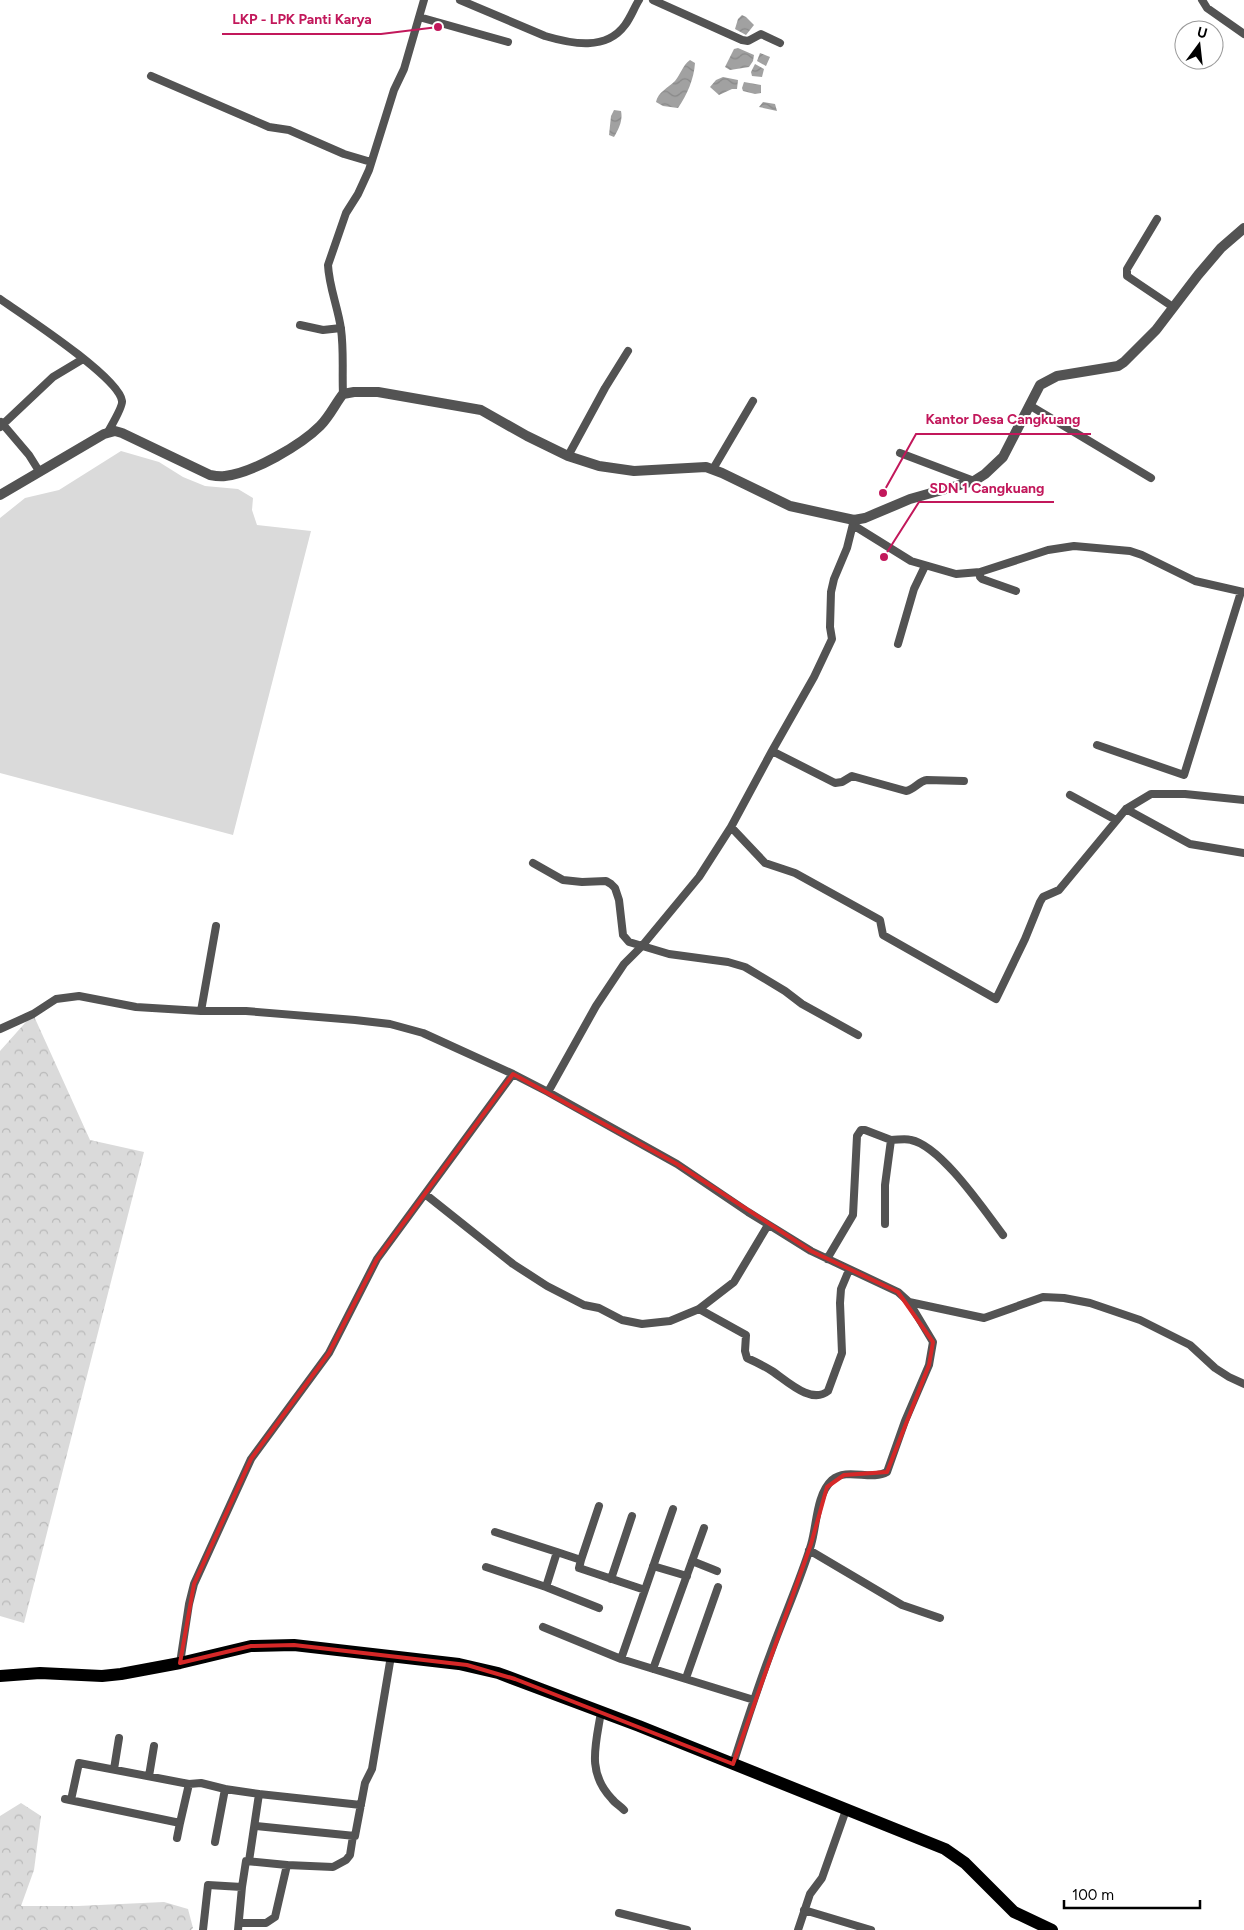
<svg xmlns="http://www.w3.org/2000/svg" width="1244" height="1930" viewBox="0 0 1244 1930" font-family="Figtree,sans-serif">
<defs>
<pattern id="forest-crowns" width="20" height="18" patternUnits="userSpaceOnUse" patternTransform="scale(1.25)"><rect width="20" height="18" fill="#dadada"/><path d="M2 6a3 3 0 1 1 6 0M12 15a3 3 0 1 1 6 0" fill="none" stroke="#b9b9b9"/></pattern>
<pattern id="water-waves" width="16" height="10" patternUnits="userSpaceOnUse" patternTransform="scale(1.25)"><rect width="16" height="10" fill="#a1a1a1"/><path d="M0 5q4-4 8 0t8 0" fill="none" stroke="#898989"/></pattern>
</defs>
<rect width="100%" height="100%" fill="#fff"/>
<!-- green -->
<path fill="#dadada" d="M121 451 159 462 183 477 205 486 238 489 253 498 252 510 257 525 311 531 233 835 0 773V518L25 498 59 490Z"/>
<!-- forest -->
<path fill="url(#forest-crowns)" d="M33 1014 90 1140 144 1152 24 1623 0 1616V1051Z
M21 1803 41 1816 34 1870 21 1906H78L164 1902 188 1909 193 1928 191 1930H0V1816Z"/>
<!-- water -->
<path fill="url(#water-waves)" d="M742 15 746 17 754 25 746 35 735 29 738 19Z
M738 48 754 55 753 61 749 67 730 70 725 67 734 49Z
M760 53 770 57 766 66 757 61Z
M690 60 695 63C694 79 687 95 678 108L663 106 656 102C658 92 668 88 675 81 681 74 682 66 690 60Z
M755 64 764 69 762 77 752 76 751 72Z
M723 77 738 80 737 89H732L719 95 710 87 716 80Z
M744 82 761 85V93L755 94 743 91 742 88Z
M763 102 775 104 777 111 759 107Z
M614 110 621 111C623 120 619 129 614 137L609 135 611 116Z"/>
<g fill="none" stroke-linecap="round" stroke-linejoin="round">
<!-- minor -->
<path stroke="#535353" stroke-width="8" d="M460 0 545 36C572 44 606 51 625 25 631 17 634 8 639 0
M653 0 742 40 748 41 761 34 780 43
M1202 0 1207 8 1244 34
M419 17 508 42
M151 76 269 127 289 130 344 154 371 162
M1157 219 1127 269V276L1173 307
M0 299C23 315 119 377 122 401 123 407 111 426 108 432
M300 325 323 330 341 328
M343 394C342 372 344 351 341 329 338 307 329 287 328 265L346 213 358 194 369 170 394 90 404 69 424 0
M1029 405 1151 478
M1 422 29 455 39 471
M0 427 53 377 83 359
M900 453 974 481
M568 456 605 388 628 351
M713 469 753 401
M853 525 911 561 956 574 980 572 1048 550 1074 546 1130 551 1142 555 1195 581 1244 592
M980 572V577L982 579 1016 591
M898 644 914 589 925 566
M1097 745 1184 775 1241 592
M772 751 835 783 842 782 852 776 906 791C915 789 919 781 927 780L964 781
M1070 795 1116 820
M1126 809 1190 844 1244 853
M731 827 765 863 795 873 880 920 883 935 996 999 1025 939 1040 902 1043 897 1059 890 1126 809 1151 794H1185L1244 800
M533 863 563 880 582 882 606 881 611 884 615 888 619 900 623 935 629 942 669 954 728 962 745 967 785 991 802 1004 858 1035
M201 1011 216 926
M0 1029 33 1014 56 999 79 996 136 1007 201 1011H246L355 1020 390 1024 423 1033 513 1074 548 1092 677 1164 748 1212 811 1251 898 1292 909 1302 933 1342 929 1365 905 1421 887 1472C871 1481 847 1467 832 1480 816 1495 817 1525 811 1545 800 1581 784 1616 771 1652 757 1689 745 1727 733 1764
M548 1092 596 1006 624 964 642 946 699 877 731 827 772 751 814 677 832 639 830 627 831 592 834 579 847 548 854 520
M891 1140C898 1140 905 1138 911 1140 941 1146 984 1210 1003 1235
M425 1194 513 1264 547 1286 584 1305 599 1308 622 1320 642 1324 670 1321 699 1309 734 1282 768 1225
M827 1259 853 1215 857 1136 861 1130H865L891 1140 885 1185V1224
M909 1302 984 1318 1043 1297 1064 1298 1090 1303 1140 1320 1190 1345 1215 1368 1229 1377 1244 1384
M699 1309 746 1335 745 1351 747 1358C756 1362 764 1366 772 1371 786 1380 811 1405 828 1391L842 1353 840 1303 841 1289 849 1270
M809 1550 902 1605 940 1618
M557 1552 581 1560 579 1568 645 1590
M581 1560 599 1506
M692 1561 717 1571
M653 1566 687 1576
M486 1567 546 1587 557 1552 495 1532
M611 1579 632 1516
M546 1587 599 1608
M543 1627 621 1659 754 1700
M621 1659 673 1509
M180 1663 189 1604 194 1584 251 1459 329 1353 377 1259 513 1074
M653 1669 704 1528
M686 1678 718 1587
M601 1712C596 1744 586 1772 612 1799 615 1803 620 1806 624 1810
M114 1769 119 1738
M149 1776 154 1746
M65 1799 180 1823 189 1784
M71 1800 79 1763 189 1784 201 1783 225 1789
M256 1826 355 1836 365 1783 372 1769 391 1656
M177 1838 180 1823
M215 1842 225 1789 259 1794
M249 1861 259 1794 361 1805
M242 1887 246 1861 287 1865 333 1867 346 1860 350 1855 353 1836
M804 1910 871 1930
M619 1913 687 1930
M239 1923H266L275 1917 287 1865
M203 1930 208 1885 242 1887 238 1930
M798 1930 810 1894 822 1878 846 1810"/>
<!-- tertiary -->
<path stroke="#535353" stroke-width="10" d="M0 495 104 434 115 431 122 433 210 475C215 476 220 477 225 476 253 473 301 445 320 426 330 416 335 404 343 394L354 392H378L481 410 527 436 568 456 599 466 634 471 706 467 722 473 790 506 854 520 865 518 910 499 974 481 985 474 1003 457 1040 385 1057 376 1118 366 1124 362 1156 330 1198 275 1221 248 1244 228"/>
<!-- primary -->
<path stroke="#000" stroke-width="12" d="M0 1676 40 1673 102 1676 121 1674 180 1663 251 1646 294 1645 459 1664 498 1673 639 1726 945 1849 965 1863 1014 1912 1052 1930"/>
</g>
<!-- marked area -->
<path fill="none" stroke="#d62828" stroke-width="4" stroke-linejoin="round" d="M513 1074 677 1164 811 1251 898 1292 933 1342 929 1365 887 1472 844 1475 827 1487 811 1544 733 1764 515 1679 467 1665 294 1645 251 1646 180 1663 194 1584 251 1459 329 1353 377 1259Z"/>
<!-- callouts -->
<path fill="none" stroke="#c2185b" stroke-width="2" d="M438 27L381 34H222M883 493L916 434H1091M884 557L919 502H1054"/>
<g fill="#c2185b" stroke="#fff" stroke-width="2">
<circle cx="438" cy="27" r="5"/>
<circle cx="883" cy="493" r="5"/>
<circle cx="884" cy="557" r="5"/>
</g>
<g font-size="14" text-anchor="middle" font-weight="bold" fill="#c2185b" stroke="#fff" stroke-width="4" stroke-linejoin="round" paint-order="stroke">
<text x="302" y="24">LKP - LPK Panti Karya</text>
<text x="1003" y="424">Kantor Desa Cangkuang</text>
<text x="987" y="493">SDN 1 Cangkuang</text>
</g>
<!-- north arrow -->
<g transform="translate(1199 45) rotate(15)"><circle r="24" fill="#ffffff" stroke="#999999"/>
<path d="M0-4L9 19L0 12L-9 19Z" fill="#000000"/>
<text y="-8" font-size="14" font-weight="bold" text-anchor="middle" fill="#000000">U</text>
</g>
<!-- scale -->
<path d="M1064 1900v8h136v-8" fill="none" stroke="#000000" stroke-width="2.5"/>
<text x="1072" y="1900" font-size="15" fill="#000000" stroke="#ffffff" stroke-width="4" paint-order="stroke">100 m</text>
</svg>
